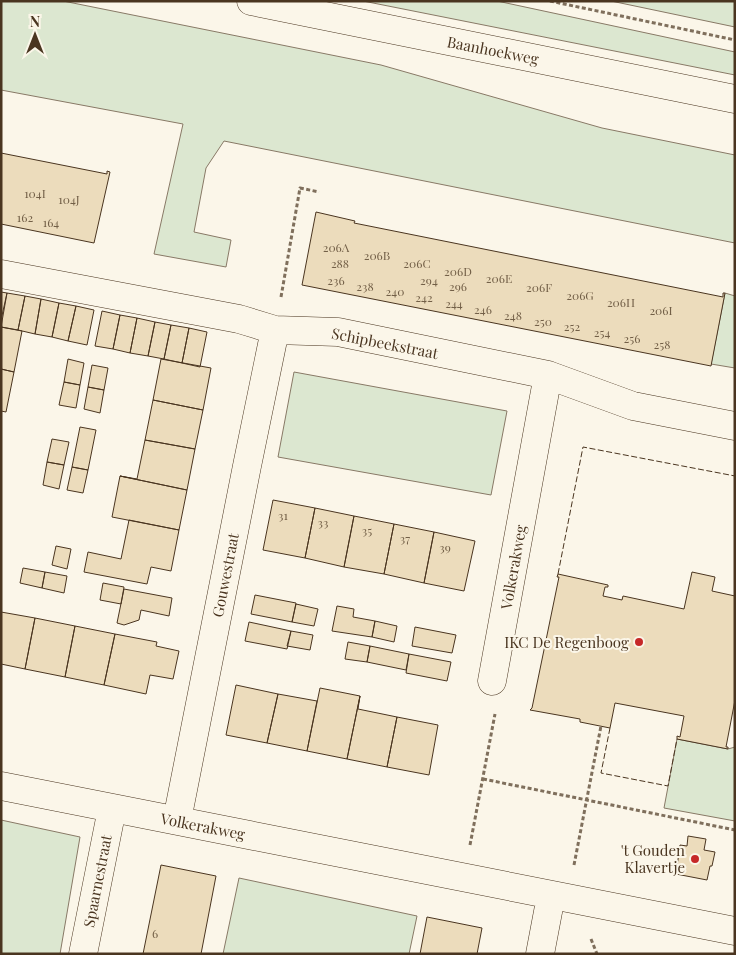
<svg xmlns="http://www.w3.org/2000/svg" width="736" height="955" viewBox="0 0 736 955" font-family="'Playfair Display',serif">
<rect width="100%" height="100%" fill="#fbf6e9"/>
<!-- green -->
<path fill="#dce7d0" stroke="#887966" d="M1 1H63L381 65 602 128 735 155V243L224 141 206 168 194 232 231 240 226 267 154 254 183 124 1 90Z
M363 1H497L735 52V75Z
M611 1H735V27Z
M725 293 735 296V368L711 364Z
M294 372 507 411 491 495 278 457Z
M677 739 728 749 735 747V821L664 808Z
M1 820 80 837 60 954H1Z
M239 878 417 916 409 954H223Z"/>
<!-- building -->
<path fill="#ecdcbc" stroke="#4a3520" d="M1 153 107 174V171L110 172 94 243 1 224Z
M316 212 355 221 354 223 723 297V293H725L711 366 302 285Z
M1 292 7 293 1 320Z
M7 293 25 296 18 330 1 327Z
M25 296 41 299 35 334 18 330Z
M41 299 59 303 52 337 35 334Z
M59 303 76 306 68 341 52 337Z
M76 306 94 310 87 345 68 341Z
M102 311 120 315 113 349 95 346Z
M120 315 137 318 130 353 113 349Z
M137 318 155 322 148 356 130 353Z
M155 322 171 325 164 359 148 356Z
M171 325 189 328 182 363 164 359Z
M1 327 22 331 14 372 1 369Z
M189 328 207 332 200 367 182 363Z
M68 359 84 363 80 385 64 382Z
M161 359 211 368 203 410 153 400Z
M92 365 108 368 104 390 88 387Z
M1 369 14 372 6 412 1 411Z
M64 382 80 385 76 408 59 405Z
M88 387 104 390 100 413 84 409Z
M153 400 203 410 195 449 145 440Z
M80 427 96 430 88 470 72 467Z
M52 439 69 442 64 465 47 462Z
M145 440 195 449 187 490 120 476 137 479Z
M47 462 64 465 59 489 43 485Z
M72 467 88 470 83 493 67 490Z
M120 476 187 490 179 530 112 517Z
M273 500 315 508 305 558 263 550Z
M315 508 354 516 344 567 305 558Z
M354 516 394 524 384 574 344 567Z
M129 520 179 530 171 571 151 567 147 584 84 572 88 552 121 559Z
M394 524 434 532 424 583 384 574Z
M434 532 475 541 464 591 424 583Z
M56 546 71 549 67 569 52 565Z
M23 568 45 572 42 588 20 583Z
M45 572 67 576 64 593 42 588Z
M692 572 715 577 712 591 735 596V700L726 747H728V749L677 739V736L680 737 684 716 615 703 610 728 580 722V719L530 710 532 708 559 577H557L558 574 608 585V587H605L603 596 622 600 623 596 684 609Z
M103 583 124 587 121 604 100 600Z
M124 589 172 598 169 616 141 610 139 620 124 625 117 623Z
M255 595 296 603 292 622 251 614Z
M296 604 318 609 314 626 292 622Z
M337 606 354 609 353 617 375 621 372 637 332 631Z
M1 612 35 618 25 669 1 664Z
M35 618 75 626 65 677 25 669Z
M375 621 397 626 394 642 372 637Z
M249 622 291 631 287 649 245 641Z
M75 626 115 634 104 685 65 677Z
M415 627 456 635 452 653 412 646Z
M291 631 313 635 310 650 287 646Z
M115 634 157 642 156 646 179 651 173 679 150 675 146 694 104 685Z
M348 642 370 646 367 662 345 659Z
M370 646 409 654 406 670 367 662Z
M409 654 451 662 447 681 406 673Z
M236 685 278 694 267 743 226 735Z
M320 688 360 696 347 759 307 751Z
M278 694 317 701 307 751 267 743Z
M360 696 358 709 397 717 387 767 347 759Z
M397 717 438 725 429 775 387 767Z
M688 836 706 839 704 850 715 852 712 866H710L707 880 676 874 680 845 687 846Z
M161 865 216 876 201 954H143Z
M427 917 482 928 477 954H420Z"/>
<g fill="none" stroke-linecap="round" stroke-linejoin="round">
<!-- street casing -->
<g stroke="#4a3520" stroke-width="29">
<path id="street" d="M1 274 239 319 275 330 338 332 548 375 633 406 735 426
M492 681 548 375
M1 786 735 931
M177 820 247 466 275 330
M83 954 112 809
M540 954 551 896"/>
</g>
<!-- secondary casing -->
<g stroke="#4a3520" stroke-width="29">
<path id="secondary" d="M251 1 735 99"/>
</g>
<!-- path -->
<path stroke="#7f6f5c" stroke-width="3" stroke-dasharray="4 2.5" stroke-linecap="butt" d="M550 1 735 40
M281 297 300 188 319 192
M483 779 735 830
M470 845 495 714
M574 865 601 726
M591 939 597 954"/>
<!-- street -->
<use href="#street" stroke="#fbf6e9" stroke-width="28"/>
<!-- secondary -->
<use href="#secondary" stroke="#fbf6e9" stroke-width="28"/>
<!-- fence -->
<path stroke="#4a3520" stroke-width="1" stroke-dasharray="6 2.5" stroke-linecap="butt" d="M558 574 583 447 735 476
M610 728 601 773 668 786 677 739"/>
</g>
<!-- markers -->
<g fill="#c62828" stroke="#fbf6e9" stroke-width="2">
<circle cx="639" cy="642" r="5"/>
<circle cx="695" cy="859" r="5"/>
</g>
<g text-anchor="middle" dominant-baseline="central" stroke-width="4" stroke-linejoin="round" paint-order="stroke">
<!-- number labels -->
<g font-size="12" fill="#725f47">
<text x="35" y="193">104I</text>
<text x="69" y="199">104J</text>
<text x="25" y="217">162</text>
<text x="51" y="222">164</text>
<text x="336" y="247">206A</text>
<text x="377" y="255">206B</text>
<text x="340" y="263">288</text>
<text x="417" y="263">206C</text>
<text x="458" y="271">206D</text>
<text x="499" y="278">206E</text>
<text x="336" y="280">236</text>
<text x="429" y="280">294</text>
<text x="365" y="286">238</text>
<text x="458" y="286">296</text>
<text x="539" y="287">206F</text>
<text x="395" y="291">240</text>
<text x="580" y="295">206G</text>
<text x="424" y="297">242</text>
<text x="621" y="302">206H</text>
<text x="454" y="303">244</text>
<text x="483" y="309">246</text>
<text x="661" y="310">206I</text>
<text x="513" y="315">248</text>
<text x="543" y="321">250</text>
<text x="572" y="326">252</text>
<text x="602" y="332">254</text>
<text x="632" y="338">256</text>
<text x="662" y="344">258</text>
<text x="283" y="515">31</text>
<text x="323" y="522">33</text>
<text x="367" y="530">35</text>
<text x="405" y="538">37</text>
<text x="445" y="547">39</text>
<text x="155" y="933">6</text>
</g>
<!-- street labels -->
<g font-size="15" fill="#4a3520" stroke="#fbf6e9">
<text transform="translate(493 50) rotate(11)">Baanhoekweg</text>
<text transform="translate(385 343) rotate(11)">Schipbeekstraat</text>
<text transform="translate(513 567) rotate(-80)">Volkerakweg</text>
<text transform="translate(225 575) rotate(-79)">Gouwestraat</text>
<text transform="translate(203 826) rotate(11)">Volkerakweg</text>
<text transform="translate(97 881) rotate(-79)">Spaarnestraat</text>
</g>
<!-- poi labels -->
<g font-size="15" fill="#4a3520" stroke="#fbf6e9" text-anchor="end">
<text x="629" y="642">IKC De Regenboog</text>
<text x="685" y="850">'t Gouden<tspan x="685" dy="17">Klavertje</tspan></text>
</g>
</g>
<!-- border -->
<rect width="736" height="955" fill="none" stroke="#4a3520" stroke-width="5"/>
<!-- north arrow -->
<g transform="translate(35 35)" stroke="#fbf6e9" stroke-width="4" paint-order="stroke">
<path d="M0-4L9 19L0 12L-9 19Z" fill="#4a3520"/>
<text y="-8" font-size="14" font-weight="bold" text-anchor="middle" fill="#4a3520">N</text>
</g>
</svg>
